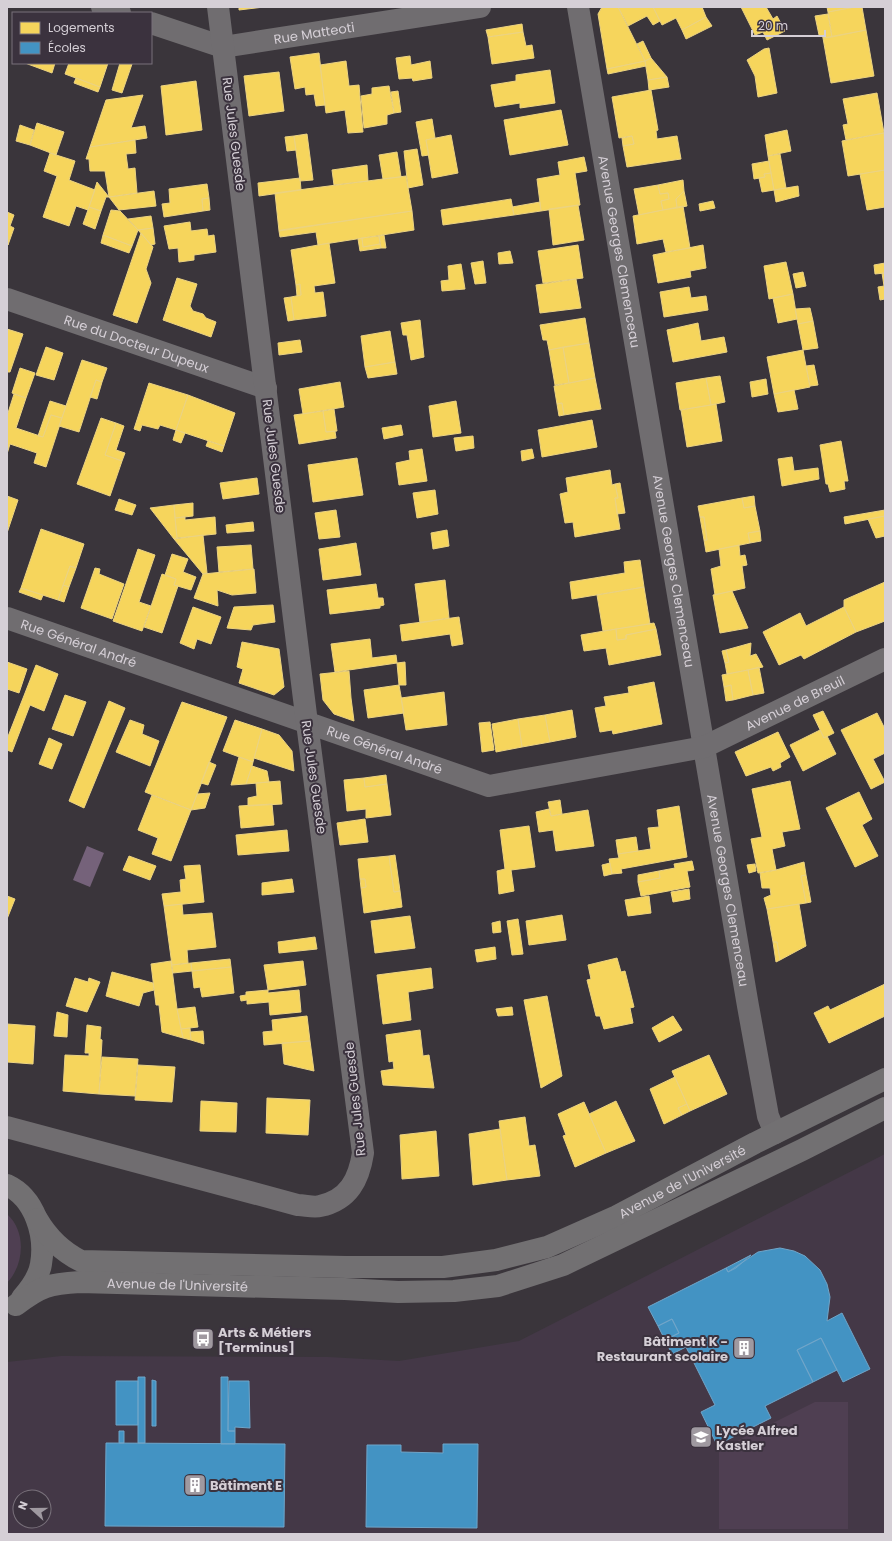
<svg xmlns="http://www.w3.org/2000/svg" width="892" height="1541" viewBox="0 0 892 1541" font-family="Poppins,sans-serif">
<rect width="100%" height="100%" fill="#3a353b"/>
<!-- built -->
<path fill="#443847" fill-rule="evenodd" d="M885 1154V1534H7V1362L61 1356 328 1357 399 1361 519 1341ZM20 1497H44V1521H20Z"/>
<!-- green -->
<path fill="#4f3f52" d="M7 1214C27 1232 24 1265 7 1283Z
M815 1402H848V1529H719V1450Z"/>
<!-- water -->
<path fill="#75627a" d="M87 846 104 853 90 887 73 880Z"/>
<!-- homes -->
<path fill="#f6d55c" stroke="#ecd381" d="M239 7H264L239 10Z
M602 7H618L645 61 607 69 598 14Z
M618 7H653L660 21 653 25 647 16 628 26Z
M653 7H702L706 17 682 30 676 18 662 25Z
M741 7H766L773 19 777 16 785 31 767 40 763 32 755 35Z
M827 7H855L828 12Z
M855 7H862L866 30 832 37 828 12Z
M828 14 832 37 824 38 819 35 815 16Z
M706 17 712 26 686 39 682 30Z
M522 24 523 32 488 37 486 30Z
M866 30 874 76 831 83 823 38Z
M523 32 526 46 532 45 534 58 492 64 488 37Z
M643 41 651 58 645 61 637 44Z
M769 48 777 93 758 97 755 76 747 60 764 49Z
M319 53 325 105 316 106 314 94 306 95 305 87 295 89 290 57Z
M410 56 411 65 430 61 432 78 413 81 412 78 399 79 396 58Z
M651 58 667 77 648 80 645 61Z
M346 61 349 86 359 85 363 132 348 133 345 110 326 113 320 65Z
M645 61 646 66 608 74 607 69Z
M25 63H55L52 73Z
M69 63H108L100 87 65 74Z
M120 63 132 64 122 93 112 90Z
M550 70 555 103 520 108V103L495 107 491 85 516 81V75Z
M279 72 284 111 249 116 244 76Z
M667 77 669 87 649 90 648 80Z
M76 78 100 87 98 92 74 83Z
M196 81 202 130 166 135 161 86Z
M389 86 394 113 387 115V124L364 128 361 96 372 94V88Z
M651 90 658 130 656 131 657 139 677 136 681 159 627 167 623 146 634 144 632 136 619 138 612 97Z
M398 91 401 112 394 113 391 92Z
M877 93 884 133 846 140 843 125 848 124 843 99Z
M143 95 131 128 145 126 147 138 90 147 106 100Z
M561 110 568 145 510 155 504 120Z
M432 119 435 138 426 140 429 155 422 156 416 122Z
M37 123 64 132 56 155 30 145Z
M20 125 34 130 30 145 16 141Z
M787 130 791 151 768 156 765 135Z
M884 133 885 170 848 176 842 141Z
M307 134 313 180 300 181 294 136Z
M451 135 458 173 432 178 426 140Z
M294 136 296 150 287 151 285 137Z
M632 136 634 144 623 146 622 138Z
M135 140 136 153 126 154 128 169 135 168 137 193 109 197 105 171H90L89 159H86L90 147Z
M417 149 423 185 408 188 404 151Z
M397 152 401 177 383 179 379 155Z
M50 153 75 161 69 180 95 190 88 210 76 206 69 226 43 217 57 176 44 171Z
M780 154 786 188 774 190 768 156Z
M584 157 587 171 575 173 580 205 541 211 537 179 560 175 558 162Z
M769 161 771 173 764 174 765 177 754 179 752 164Z
M367 165 368 181 334 185 332 170Z
M885 170V207L867 210 860 174Z
M771 173 774 190 762 192 759 178 765 177 764 174Z
M406 176 412 211 279 231 275 193Z
M300 178 301 190 259 196 258 183Z
M683 180 684 191 676 199 677 208 663 210 661 201 669 199 668 193 660 194 658 185Z
M97 182 109 197H106L101 211 89 207Z
M207 184 209 198 202 199 203 211 164 217 162 204 170 203 169 189Z
M658 185 660 194 668 193 669 199 661 201 663 210 639 215 634 189Z
M798 186 799 196 776 202 774 190Z
M154 191 156 206 119 210 109 197Z
M684 191 687 206 677 208 676 199Z
M209 198 210 210 203 211 202 199Z
M511 199 514 215 443 225 441 210Z
M713 201 715 208 700 211 699 204Z
M540 202 541 211 514 215 512 207Z
M578 205 584 240 553 245 549 209Z
M683 206 690 248 666 252 663 239 637 244 633 216Z
M89 207 101 211 95 229 83 224Z
M111 210 120 211 138 230 132 246 103 235Z
M412 211 414 230 318 245 316 232 280 237 279 231 281 230Z
M7 212 14 215 10 226 14 228 8 245Z
M151 216 153 228 138 230 128 219Z
M190 222 191 231 207 229 208 236 214 235 216 252 194 255V260L179 262 178 248 169 249 164 226Z
M153 228 155 244 151 245 138 230Z
M141 233 153 247 146 269 151 283 137 323 113 315Z
M103 235 132 246 129 253 101 243Z
M384 235 386 248H381L379 236Z
M379 236 380 244 363 247 362 238Z
M362 238 363 247 380 244 381 248 360 251 358 239Z
M329 243 335 283 314 286 315 293 323 292 326 316 294 320 291 297 301 295 300 284 296 285 291 250Z
M578 245 583 278 543 283 538 251Z
M703 245 706 268 690 271 691 277 658 283 653 255Z
M510 251 513 263 499 264 498 253Z
M483 261 486 283 475 284 471 263Z
M786 262 793 294 769 299 764 266Z
M885 263V273L875 274 874 265Z
M461 264 465 289 442 291 441 281 449 280 448 266Z
M803 272 806 286 796 288 793 274Z
M882 273H885V299L880 300 878 287 884 286Z
M177 278 197 284 190 306 193 311 203 314 206 318 216 322 211 337 163 320Z
M576 279 581 308 540 313 536 285Z
M300 284 301 295 297 296 296 285Z
M689 287 691 298 706 296 708 310 664 317 660 292Z
M793 294 797 319 778 323 773 298Z
M291 297 294 320 288 321 284 298Z
M810 308 813 321 798 324 795 309Z
M585 318 589 343 549 350 547 340H543L540 325Z
M420 320 424 357 411 360 407 335H403L401 323Z
M813 321 818 348 803 350 798 324Z
M698 323 701 341 724 337 727 352 673 362 667 330Z
M7 329 23 334 10 372H7Z
M390 331 395 362 365 367 361 336Z
M300 340 302 352 279 355 278 343Z
M589 343 595 378 569 383 563 347Z
M46 347 63 353 54 380 36 375Z
M563 347 569 383 555 385 549 350Z
M803 350 810 387 774 394 767 357Z
M82 360 107 368 102 382 96 380 79 432 59 426Z
M395 362 397 374 368 378 365 367Z
M814 365 818 385 810 386 806 366Z
M20 368 35 373 26 398 12 393Z
M720 376 725 402 711 405 706 378Z
M595 378 601 409 564 415 562 403 557 404 554 386Z
M706 378 711 405 680 410 676 383Z
M766 379 768 394 752 397 750 382Z
M96 380 102 382 97 399 90 397Z
M340 382 344 407 303 414 299 389Z
M149 383 188 395 176 430 160 425 158 429 142 425 140 431 134 429Z
M794 390 798 409 778 412 774 394Z
M14 394 26 398 16 428 43 437 51 415 62 418 46 467 34 463 37 453 10 444 7 454V416Z
M188 395 235 413 224 446 176 430Z
M50 401 66 406 62 418 51 415 43 437 38 436Z
M456 401 461 433 433 437 429 406Z
M562 403 564 415 559 416 557 404Z
M716 404 722 441 687 447 681 410Z
M334 409 337 431 326 432 323 411Z
M323 411 326 432 335 431 336 438 299 444 294 415Z
M101 418 116 423 105 455 122 461 110 496 77 484Z
M592 420 597 447 542 457 538 430Z
M116 423 124 426 116 450 125 453 122 461 105 455Z
M401 425 403 435 384 439 382 428Z
M176 430 185 433 181 443 173 440Z
M473 436 474 448 456 451 454 438Z
M208 441 224 446 222 452 206 446Z
M841 441 848 481H844L845 489 830 492 828 484H826L820 445Z
M422 449 427 481 399 485 396 463 410 460 409 451Z
M532 449 534 458 522 461 521 451Z
M792 457 794 471 818 468 819 479 782 486 778 459Z
M357 458 363 495 313 502 308 465Z
M610 470 612 485 615 484 618 498H615L620 529 575 537 573 522 565 523 560 494 568 492 566 478Z
M257 478 259 494 223 499 220 483Z
M620 483 625 513 617 514 615 498H618L615 484Z
M435 490 438 514 417 518 413 493Z
M7 496 18 500 7 533Z
M754 496 755 506 744 508 742 498Z
M742 498 744 508 755 506 760 531 748 533 750 543 706 552 704 540H707L704 517H700L698 506Z
M119 499 136 505 132 515 115 510Z
M193 503V516L175 518 174 505Z
M174 505 177 538 174 539 150 508Z
M336 510 340 537 319 539 315 513Z
M885 510V516L845 524 844 517Z
M885 516V536L876 538 868 519Z
M185 517V520L215 517 216 534 177 538 175 518Z
M700 517H704L707 540H704Z
M253 522 254 531 227 533 226 525Z
M41 529 84 544 76 568 70 566 58 600 21 588Z
M447 530 449 546 433 549 431 533Z
M760 531 761 541 750 543 748 533Z
M203 535 207 573 203 574 174 539Z
M356 543 361 575 323 580 319 549Z
M251 545 253 569 219 572 217 547Z
M739 545 740 556 745 555 747 565 742 566 745 588 715 595 711 569 721 566 719 549Z
M138 549 155 555 139 602 151 606 142 631 113 621Z
M172 554 188 559 183 572 196 577 191 590 174 585 176 579 165 575Z
M640 560 644 587 572 599 570 582 625 573 624 562Z
M70 566 76 568 69 587 63 585Z
M95 568 100 569 99 574 124 584 112 619 81 608Z
M254 569 256 593 232 595 217 590 218 606 194 598 203 574Z
M162 574 176 579 174 585 178 586 162 633 144 627Z
M445 580 449 618 420 623 415 584Z
M885 582V621L856 632 844 607V600Z
M376 584 378 598H383L384 605 380 606V608L330 614 327 590Z
M63 585 69 587 64 602 58 600Z
M644 587 650 624 603 631 597 595Z
M21 588 43 595 41 600 19 592Z
M732 591 748 628 720 633 713 595Z
M273 605 275 622 253 625 251 630 227 628 234 607Z
M193 607 221 617 211 644 197 639 194 649 180 643Z
M844 607 856 632 804 659 801 655 779 665 763 632 800 613 806 626Z
M459 617 463 644 452 646 450 634 402 641 400 625Z
M654 623 656 629 626 635V639L617 640 616 629Z
M616 629 617 640 626 639V635L656 629 661 655 609 665 606 648 584 651 581 635Z
M370 639 372 658 396 655 397 663 335 672 331 644Z
M242 642 279 649 284 687 274 695 239 683 243 669 237 667Z
M751 643 750 656 756 654 763 667 727 674 725 663 729 662 726 650Z
M726 650 729 662 725 663 722 651Z
M7 662 27 669 19 693 7 689Z
M405 662 406 685H399L397 663Z
M36 665 58 674 44 711 30 705 12 752 7 750V739Z
M759 667 764 693 753 695 748 670Z
M748 670 753 695 733 700 731 685 724 687 722 675Z
M349 671 351 698 354 721 334 714 323 700 320 674Z
M654 682 662 724 613 734 612 730 600 732 595 708 606 706 604 697 629 693 628 687Z
M399 685 404 713 368 718 364 690Z
M731 685 733 700 726 701 724 687Z
M444 692 447 725 406 730 401 698Z
M65 695 86 702 73 736 52 729Z
M109 701 125 708 84 808 69 801Z
M182 702 227 717 191 810 145 792Z
M572 710 576 737 550 742 545 715Z
M823 711 834 733 824 738 813 715Z
M877 713 885 729V753L873 759 885 782 871 789 841 730Z
M545 715 550 742 522 747 518 719Z
M518 719 522 747 496 752 492 724Z
M130 720 144 725 142 734 159 741 150 766 116 752Z
M235 720 262 729 253 762 223 751Z
M490 722 494 750 482 752 479 723Z
M262 729 279 735 292 751 294 771 254 758Z
M820 730 824 738 827 736 836 754 803 771 790 745Z
M778 732 790 757 780 763 781 767 773 771 771 767 746 776 735 752Z
M49 738 62 744 52 769 39 764Z
M239 757 253 762 252 766 246 784 231 785Z
M209 762 216 765 208 785 201 783Z
M252 766 267 771 269 782 246 784Z
M386 775 387 784 365 787 364 778Z
M364 778 365 787 387 784 391 815 366 818V809L347 811 344 780Z
M280 781 282 804 248 806V798L257 796 256 783Z
M790 781 800 829 782 832 785 846 772 849 776 870 758 873 751 839 762 837 752 789Z
M859 792 872 819 862 825 878 856 855 867 826 808Z
M210 793 205 808 191 810 197 794Z
M152 795 191 810 171 861 152 854 158 838 138 830Z
M560 800 562 814 551 816 548 802Z
M272 804 274 825 241 828 239 806Z
M679 806 687 857 621 869 622 873 612 874 609 859 619 858 618 854 651 849 648 828 659 827 657 810Z
M549 809 551 816 588 810 594 846 556 851 553 830 539 832 536 812Z
M365 819 368 842 340 845 337 823Z
M529 826 535 867 511 870 514 891 499 894 497 871 505 869 500 830Z
M287 830 289 851 238 855 236 835Z
M636 837 638 851 618 854 616 840Z
M395 855 400 891 394 892 389 856Z
M129 856 156 866 150 880 123 870Z
M389 856 394 892 400 891 402 907 364 913 361 888 366 887 365 879H360L358 859Z
M692 861 694 870 687 871 690 887 641 896 638 882 660 878 659 871 675 868 674 864Z
M804 862 806 875 801 876 806 903 767 909 764 898 771 895 770 888H762L760 873 776 870Z
M610 863 612 874 604 876 602 865Z
M755 864 756 871 749 873 747 865Z
M200 865 204 902 164 906 162 894 181 892 180 880 186 879 184 866Z
M659 871 660 878 638 882V875Z
M806 875 811 902 806 903 801 876Z
M292 879 294 892 262 895V883Z
M360 879H365L366 887 361 888Z
M689 889 690 899 673 902 671 892Z
M7 896 15 899 7 919Z
M649 896 651 913 628 916 625 900Z
M182 904 183 915 212 913 216 947 187 950 188 963 172 965 164 906Z
M799 904 806 946 780 960 777 942H773L767 909Z
M562 915 566 940 529 945 526 921Z
M410 916 415 948 375 953 371 921Z
M518 919 523 954 512 955 507 921Z
M500 921 501 932 493 933 492 923Z
M315 937 317 949 279 953 278 942Z
M773 942H777L780 960 776 962Z
M495 947 496 959 477 962 475 950Z
M617 958 621 972 625 971 634 1007 630 1008 633 1023 604 1029 600 1016H596L587 980 591 979 588 965Z
M230 959 231 967 192 971 191 963Z
M171 961 172 965 191 963 192 971 173 973Z
M171 961 177 1009 183 1038 162 1032 159 1005H156L151 964Z
M303 961 306 985 268 990 264 965Z
M231 967 234 993 202 997 200 987 194 988 192 971Z
M431 968 433 988 408 992 411 1020 383 1024 377 975Z
M112 972 153 983 154 990 143 993 139 1006 106 996Z
M75 978 88 982 89 978 100 982 87 1012 66 1006Z
M885 984V1016L829 1043 814 1013 828 1006 830 1010Z
M268 990V993L299 990 301 1012 270 1015 269 1002 247 1004V1000L241 1001 240 996 246 995V992Z
M547 996 562 1076 541 1088 524 1000Z
M195 1007 198 1027 181 1029 177 1009Z
M512 1007 513 1015 498 1016 496 1009Z
M57 1012 68 1015 67 1037 54 1036Z
M307 1016 310 1041 264 1045 263 1032 273 1031 272 1020Z
M673 1016 682 1030 659 1042 652 1028Z
M7 1024 35 1026 33 1064 7 1062Z
M87 1025 101 1027 100 1039 102 1040 99 1094 63 1091 65 1055 89 1056V1053H85Z
M190 1028 191 1040 183 1038 181 1029Z
M420 1030 423 1056 429 1055 434 1088 383 1085 381 1071 394 1069 393 1061 389 1062 386 1035Z
M203 1031 204 1044 191 1040 190 1032Z
M310 1041 314 1071 284 1064 282 1043Z
M709 1055 727 1094 690 1111 672 1071Z
M102 1057 138 1059 135 1096 99 1094Z
M138 1065 175 1067 172 1102 135 1100Z
M675 1077 687 1104 678 1108 682 1115 664 1124 650 1089Z
M267 1098 310 1100 308 1135 266 1133Z
M201 1101 237 1103 236 1132 200 1131Z
M616 1101 635 1141 606 1153 589 1114Z
M584 1102 606 1153 575 1167 563 1136 566 1135 558 1114Z
M687 1104 690 1111 682 1115 678 1108Z
M525 1117 529 1146 535 1145 540 1176 507 1180 499 1121Z
M500 1129 507 1180 473 1185 469 1134Z
M436 1131 439 1176 402 1179 400 1135Z"/>
<!-- schools -->
<path fill="#4393c3" stroke="#6fa5c9" d="M780 1248 794 1251 805 1256 820 1270 827 1284 830 1297 827 1321 842 1313 870 1369 843 1382 821 1338 797 1350 813 1382 765 1406 771 1418 717 1445 701 1412 715 1405 686 1347 672 1354 665 1340 679 1333 672 1319 658 1326 648 1307 726 1268 728 1272 758 1252Z
M751 1255 736 1268 728 1272 726 1268Z
M672 1319 679 1333 665 1340 658 1326Z
M821 1338 837 1370 813 1382 797 1350Z
M138 1377H145V1443H138Z
M221 1377H228V1431H235V1444H221Z
M152 1380 156 1381V1426H152Z
M116 1381H138V1425H116Z
M229 1381H249L250 1428 235 1427V1431H228Z
M119 1431H124V1443H119Z
M106 1443 285 1444 284 1527 105 1526Z
M443 1444H478L477 1528 366 1527 367 1445H401V1452L443 1453Z"/>
<g fill="none" stroke-linecap="round" stroke-linejoin="round">
<!-- street -->
<g stroke="#706d70" stroke-width="22">
<path d="M102 7 120 13"/>
<path id="s1" d="M578 7 748 1006 768 1116 775 1133"/>
<path id="s2" d="M151 23 223 47 480 7"/>
<path id="s3" d="M7 299 266 388"/>
<path id="s4" d="M7 618 489 786 704 747 885 659"/>
<path d="M7 1127 298 1205C305 1205 314 1208 320 1206 349 1200 359 1179 363 1153L307 723 218 7"/>
</g>
<!-- secondary -->
<g stroke="#727072" stroke-width="22">
<path d="M7 1185C35 1198 46 1235 41 1264 39 1277 30 1289 22 1298"/>
<path id="s5" d="M37 1219C48 1238 61 1251 81 1261L346 1267H443L496 1260 547 1247 617 1216 755 1143 885 1079"/>
<path id="s6" d="M16 1305C41 1286 49 1284 80 1282L345 1289 398 1292 454 1291 498 1286 563 1265 802 1150 885 1108"/>
</g>
</g>
<!-- icons -->
<defs>
<g id="bus-square" transform="scale(1.15)"><rect x="-9" y="-9" width="18" height="18" rx="4" fill="#9f99a0" stroke="#3b323e"/><path d="M-5-6H5V4H4V6H2V4H-2V6H-4V4H-5ZM-3.5-4V0h7V-4ZM-3.5 1.2v1.5H-2V1.2ZM2 1.2v1.5H3.5V1.2Z" fill="#fff"/></g>
<g id="building-square" transform="scale(1.15)"><rect x="-9" y="-9" width="18" height="18" rx="4" fill="#9f99a0" stroke="#3b323e"/><path d="M-4-6H4V6H1V3H-1V6H-4ZM-2.5-4.3h1.7v1.8h-1.7ZM.8-4.3h1.7v1.8H.8ZM-2.5-1h1.7V.8h-1.7ZM.8-1h1.7V.8H.8Z" fill="#fff"/></g>
<g id="school-square" transform="scale(1.15)"><rect x="-9" y="-9" width="18" height="18" rx="4" fill="#9f99a0" stroke="#3b323e"/><path d="M0-5L7-2L0 1L-7-2ZM-4 1L0 2.5L4 1V4Q0 6-4 4Z" fill="#fff"/></g>
</defs>
<g fill-rule="evenodd">
<use href="#bus-square" x="203" y="1339"/>
<use href="#building-square" x="744" y="1348"/>
<use href="#school-square" x="701" y="1437"/>
<use href="#building-square" x="195" y="1485"/>
</g>
<g text-anchor="middle" dominant-baseline="central" stroke-width="4" stroke-linejoin="round" paint-order="stroke">
<!-- street labels -->
<g font-size="13" fill="#d5cfd6" stroke="#3b323e">
<text stroke="none"><textPath href="#s2" startOffset="168">Rue Matteoti</textPath></text>
<text transform="translate(234 134) rotate(83)">Rue Jules Guesde</text>
<text stroke="none"><textPath href="#s1" startOffset="248">Avenue Georges Clemenceau</textPath></text>
<text stroke="none"><textPath href="#s3" startOffset="137">Rue du Docteur Dupeux</textPath></text>
<text transform="translate(274 456) rotate(83)">Rue Jules Guesde</text>
<text stroke="none"><textPath href="#s1" startOffset="572">Avenue Georges Clemenceau</textPath></text>
<text stroke="none"><textPath href="#s4" startOffset="76">Rue Général André</textPath></text>
<text stroke="none"><textPath href="#s4" startOffset="830">Avenue de Breuil</textPath></text>
<text stroke="none"><textPath href="#s4" startOffset="400">Rue Général André</textPath></text>
<text transform="translate(314 777) rotate(82)">Rue Jules Guesde</text>
<text stroke="none"><textPath href="#s1" startOffset="896">Avenue Georges Clemenceau</textPath></text>
<text transform="translate(355 1099) rotate(-96)">Rue Jules Guesde</text>
<text stroke="none"><textPath href="#s5" startOffset="680">Avenue de l'Université</textPath></text>
<text stroke="none"><textPath href="#s6" startOffset="167">Avenue de l'Université</textPath></text>
</g>
<!-- poi labels -->
<g font-size="13" font-weight="bold" fill="#d5cfd6" stroke="#3b323e" text-anchor="start">
<text x="218" y="1332">Arts &amp; Métiers<tspan x="218" dy="15">[Terminus]</tspan></text>
<text x="728" y="1341" text-anchor="end">Bâtiment K -<tspan x="728" dy="15">Restaurant scolaire</tspan></text>
<text x="716" y="1430">Lycée Alfred<tspan x="716" dy="15">Kastler</tspan></text>
<text x="210" y="1485">Bâtiment E</text>
</g>
</g>
<!-- border -->
<rect width="892" height="1541" fill="none" stroke="#d5cfd6" stroke-width="16"/>
<!-- legend -->
<rect x="12" y="12" width="140" height="52" fill="#3b323e" stroke="#79717b"/>
<rect x="20" y="22" width="20" height="12" fill="#f6d55c" stroke="#79717b"/>
<text x="48" y="32" font-size="12" fill="#d5cfd6">Logements</text>
<rect x="20" y="42" width="20" height="12" fill="#4393c3" stroke="#79717b"/>
<text x="48" y="52" font-size="12" fill="#d5cfd6">Écoles</text>
<!-- north arrow -->
<g transform="translate(32 1509) rotate(291)"><circle r="19" fill="#3b323e" stroke="#79717b"/>
<path d="M0-3L7 15L0 10L-7 15Z" fill="#9f99a0"/>
<text y="-6" font-size="11" font-weight="bold" text-anchor="middle" fill="#d5cfd6">N</text>
</g>
<!-- scale -->
<path d="M752 30v6h73v-6" fill="none" stroke="#d5cfd6" stroke-width="2"/>
<text x="758" y="30" font-size="12" fill="#d5cfd6" stroke="#3b323e" stroke-width="3" paint-order="stroke">20 m</text>
</svg>
